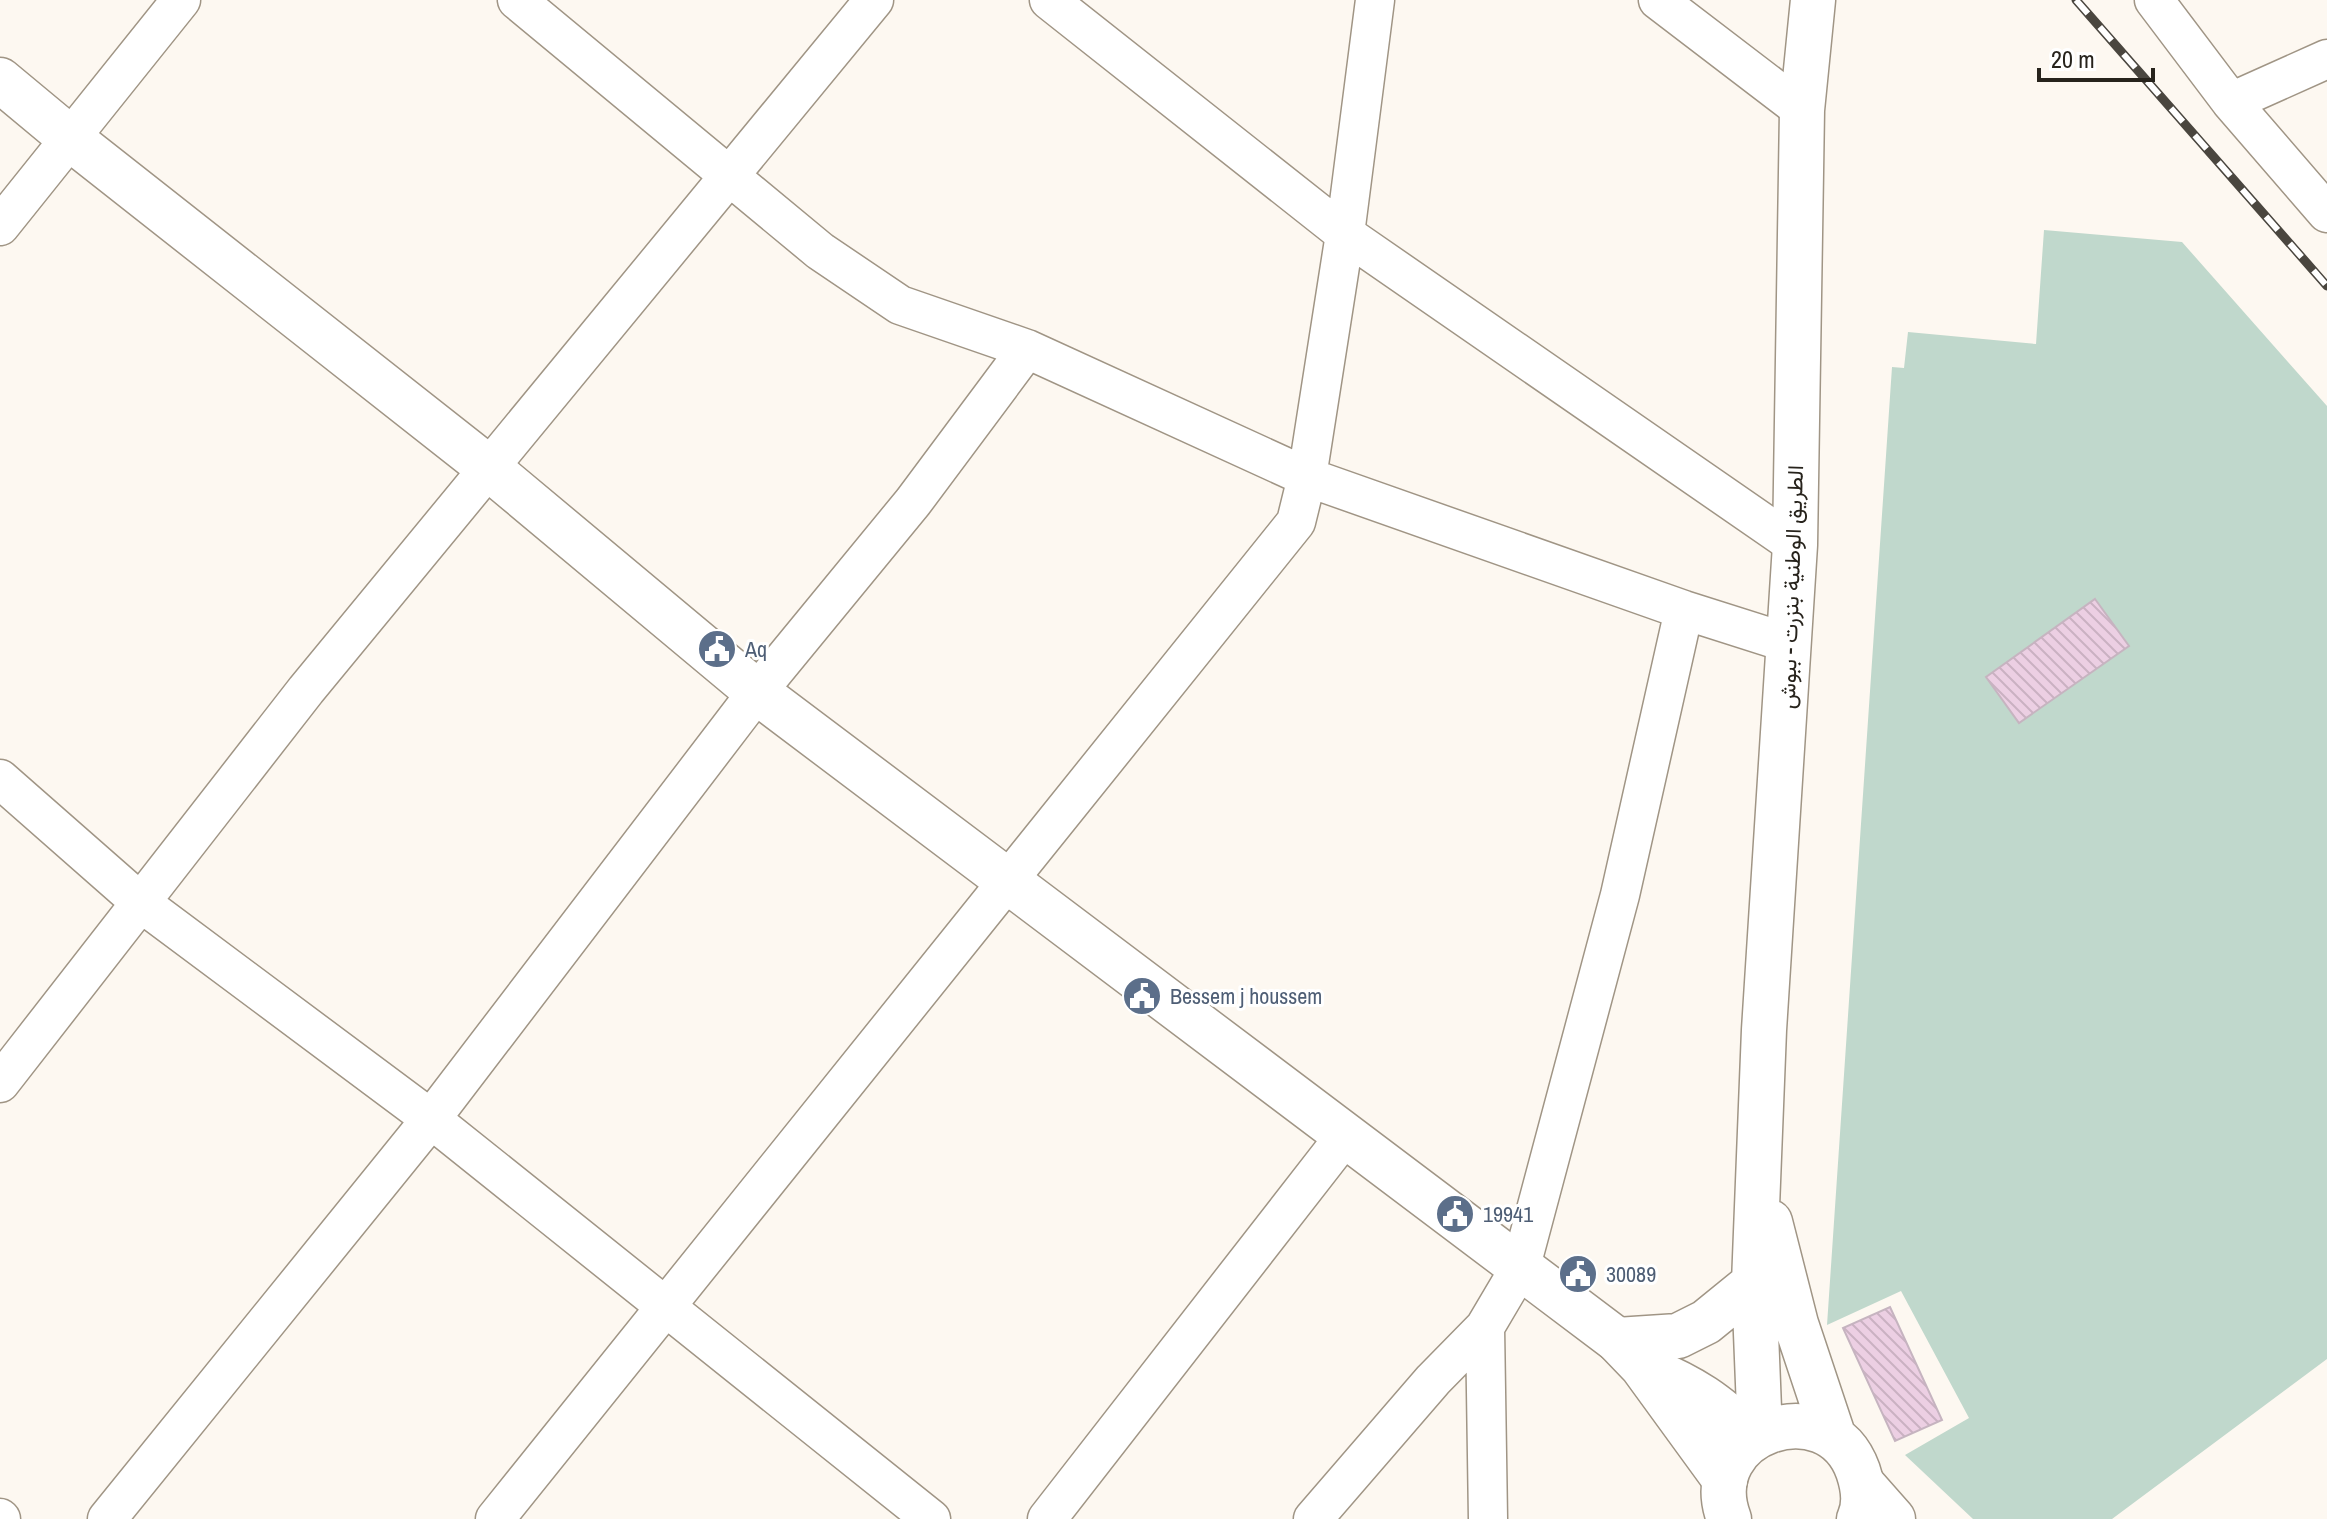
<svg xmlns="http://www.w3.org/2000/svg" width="2327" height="1519" viewBox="0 0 2327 1519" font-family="'Archivo Narrow',Vazirmatn,sans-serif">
<defs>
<pattern id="building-back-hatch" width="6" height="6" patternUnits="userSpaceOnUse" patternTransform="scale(2)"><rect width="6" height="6" fill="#eccfe3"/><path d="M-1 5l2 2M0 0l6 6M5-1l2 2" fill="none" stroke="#cab1c2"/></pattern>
</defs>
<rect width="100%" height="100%" fill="#fdf8f1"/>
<!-- pitch -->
<path fill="#c0d8cc" d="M2044 230 2182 242 2327 406V1359L2112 1519H1973L1905 1455 1969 1418 1901 1291 1827 1325 1892 367 1904 368 1908 332 2036 344Z"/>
<!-- building -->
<path fill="url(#building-back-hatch)" stroke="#c6b4c0" stroke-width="2" d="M2095 599 2129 646 2019 723 1986 677Z
M1890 1307 1942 1420 1895 1441 1843 1328Z"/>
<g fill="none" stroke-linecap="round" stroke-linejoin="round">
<!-- minor casing -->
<g stroke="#a09585" stroke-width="41">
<path id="minor" d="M517 0 820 251 900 305 1027 349 1307 477 1684 610 1791 644
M1049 0 1345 234 1795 545
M1658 0 1802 110
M2154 0 2231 102 2327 213
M2231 102 2327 59
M0 226 181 0
M0 779 140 902 431 1119 931 1519
M0 1083 306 690 874 0
M0 1518 1 1519
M107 1519 431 1119 757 692 913 502 1027 349
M495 1519 1296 522 1307 477 1345 234 1375 0
M1047 1519 1345 1136
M1313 1519 1433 1380 1485 1327
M1488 1519 1485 1327 1521 1266 1620 895 1684 610"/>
</g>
<!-- tertiary casing -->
<g stroke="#a09585" stroke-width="47">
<path id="tertiary" d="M0 80 71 139 490 469 757 692 1617 1340 1642 1366 1725 1480
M1648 1369C1694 1388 1715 1403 1752 1437"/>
</g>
<!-- secondary casing -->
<g stroke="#a09585" stroke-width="47">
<path id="secondary" d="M1863 1485 1893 1519"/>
</g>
<!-- primary casing -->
<g stroke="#a09585" stroke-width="47">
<path id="primary" d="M1770 1222 1796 1324 1834 1438
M1617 1340 1678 1336 1706 1322 1754 1283
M1760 1434 1754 1283 1764 1030 1795 545 1802 110 1813 0
M1729 1519C1696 1432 1828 1387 1858 1471 1863 1486 1866 1504 1859 1519"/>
</g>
<!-- minor -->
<use href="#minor" stroke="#fff" stroke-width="38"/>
<!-- tertiary -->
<use href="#tertiary" stroke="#fff" stroke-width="44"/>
<!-- secondary -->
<use href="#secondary" stroke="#fff" stroke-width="44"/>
<!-- primary -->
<use href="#primary" stroke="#fff" stroke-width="44"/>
<!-- rail casing -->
<g stroke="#4a463f" stroke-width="9">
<path id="rail" d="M2076 0 2327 286"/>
</g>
<!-- rail -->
<use href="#rail" stroke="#fff" stroke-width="6" stroke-dasharray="18" stroke-linecap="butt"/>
</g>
<!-- icons -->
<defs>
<g id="civic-disc" transform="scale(2)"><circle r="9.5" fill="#5c6f8a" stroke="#fff"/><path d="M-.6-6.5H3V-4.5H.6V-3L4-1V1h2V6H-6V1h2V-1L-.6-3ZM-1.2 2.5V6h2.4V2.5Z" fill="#fff"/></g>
</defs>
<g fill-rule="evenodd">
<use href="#civic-disc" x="717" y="649"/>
<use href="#civic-disc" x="1142" y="996"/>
<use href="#civic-disc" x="1455" y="1214"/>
<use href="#civic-disc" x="1578" y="1274"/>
</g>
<g text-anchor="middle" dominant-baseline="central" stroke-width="6" stroke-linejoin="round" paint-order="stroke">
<!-- street labels -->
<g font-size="22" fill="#27231c" stroke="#fff">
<text transform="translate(1791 587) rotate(-88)">الطريق الوطنية بنزرت - ببوش</text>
</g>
<!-- service labels -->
<g font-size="22" fill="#4e5e75" stroke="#fff" text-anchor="start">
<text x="745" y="649">Aq</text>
<text x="1170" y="996">Bessem j houssem</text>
<text x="1483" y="1214">19941</text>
<text x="1606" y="1274">30089</text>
</g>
</g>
<!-- scale -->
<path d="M2039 68v12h114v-12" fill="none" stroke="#27231c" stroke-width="4"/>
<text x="2051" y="68" font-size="24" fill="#27231c" stroke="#ffffff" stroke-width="6" paint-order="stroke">20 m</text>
</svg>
